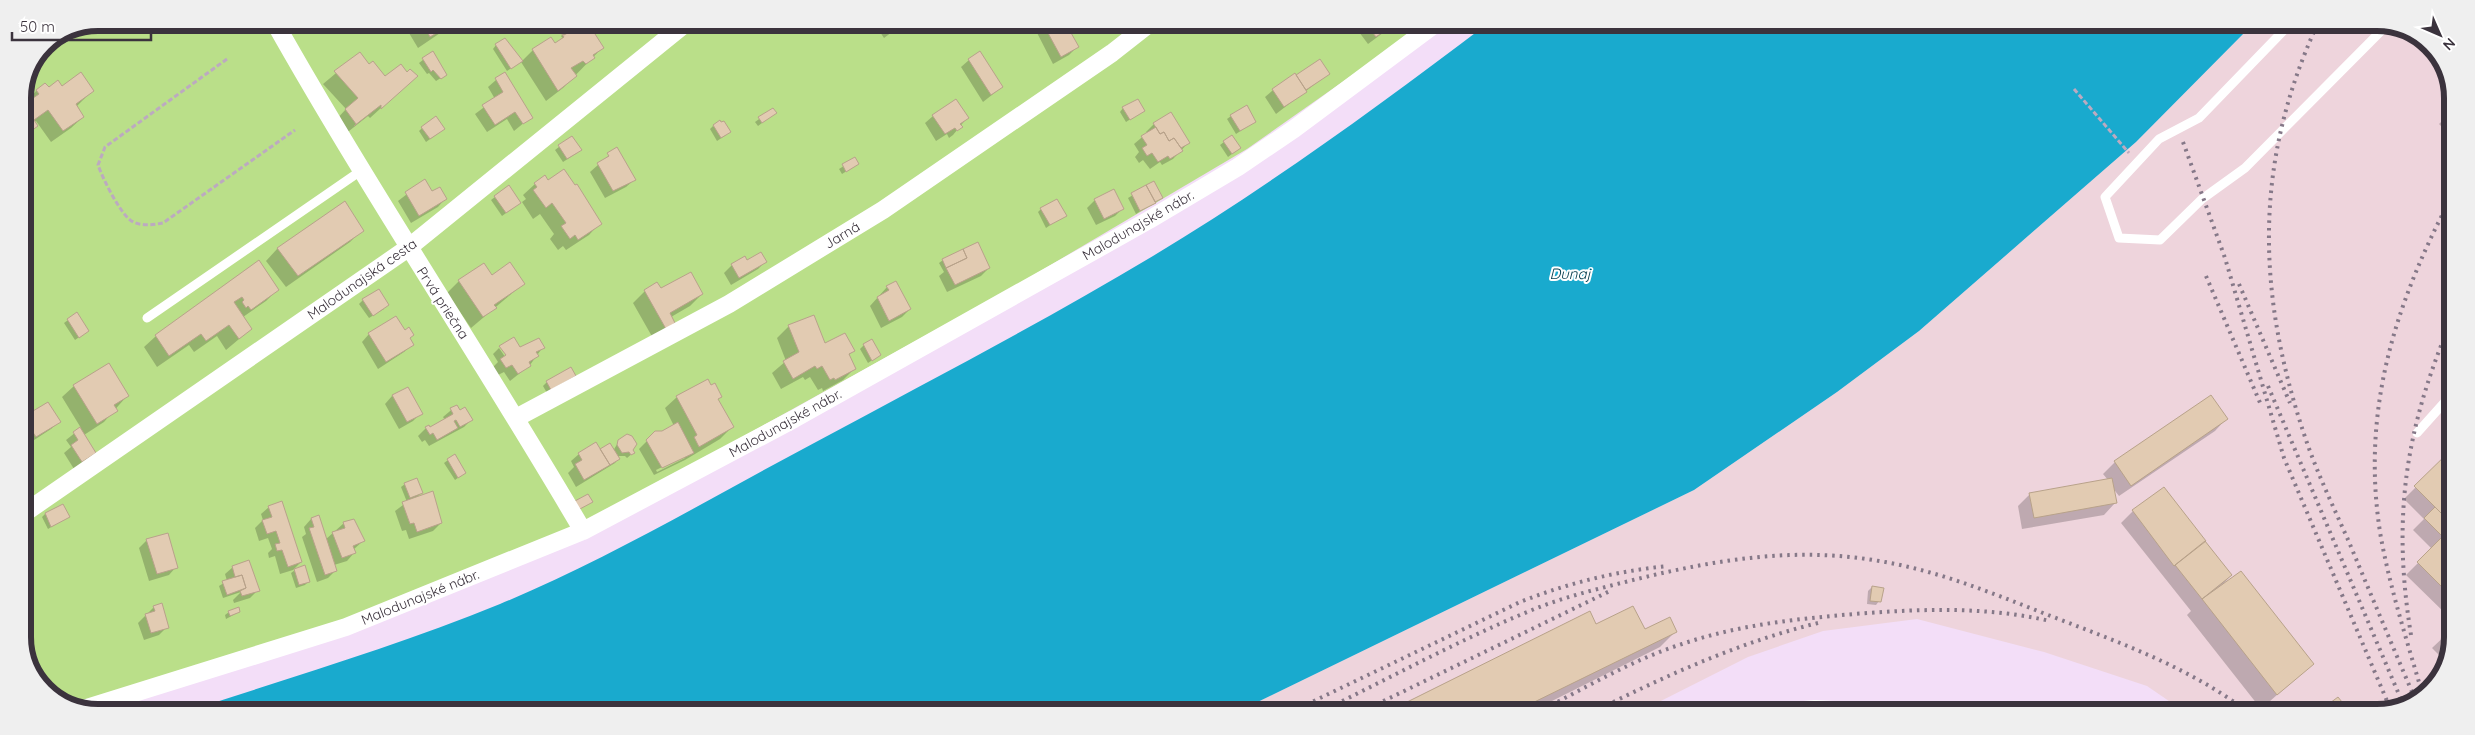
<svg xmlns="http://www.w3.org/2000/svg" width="2475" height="735" viewBox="0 0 2475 735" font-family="Quicksand,sans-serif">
<rect width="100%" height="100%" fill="#f3def8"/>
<!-- industrial -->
<path fill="#eed4dc" d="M2252 25H2396L2434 49 2452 93 2450 656 2423 697 2377 712H2185L2147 686 2044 652 1917 619 1823 631 1748 657 1639 712 1239 711 1694 490 1837 392 1919 331 2136 142Z"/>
<!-- green -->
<path fill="#badf89" d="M99 23 1425 24 1247 149 1015 286 650 488 579 525 394 603 72 706 38 683 23 642V98L45 45Z"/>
<!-- water -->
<path fill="#19aace" d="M1487 24 2252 25 2136 142 1919 331 1837 392 1694 490 1239 711 192 710C295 676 400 645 500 604 609 559 712 497 816 442 929 381 1043 322 1153 256 1269 186 1379 106 1487 24Z"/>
<!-- shadow -->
<path fill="#0003" fill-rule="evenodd" d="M403 23H455L418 48Z
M575 23 603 47 563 88 546 101 521 62 507 71 493 49 496 45 522 61 533 50 554 44 563 39 561 36Z
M874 23H904L884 38Z
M1037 24H1065L1077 47 1069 55 1053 64 1034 27Z
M1353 24H1395L1368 44Z
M360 53 369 65 403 88 370 118 368 116 344 135 334 122 346 109 323 84Z
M432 53 444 76 436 81 429 73 427 74 419 63Z
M969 60 1002 87 983 102 961 67Z
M504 73 531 117 514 131 507 119 487 132 475 114 495 99 488 87Z
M1328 74 1276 114 1265 97 1273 90Z
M45 85 48 89 62 87 92 91 76 107 83 117 71 128 51 142 36 121 34 122 36 126 23 139V107L36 91Z
M1123 108 1143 111 1126 122 1120 112Z
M773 109 775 113 758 126 755 122Z
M2452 111V137L2439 124Z
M933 116 967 118 953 135 949 138 947 134 936 141 925 123Z
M1231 116 1254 122 1236 134 1227 119Z
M1154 124 1189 142 1173 159 1162 165 1160 162 1150 169 1143 160 1139 163 1135 157 1139 152 1134 144 1147 133 1146 132Z
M713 126 726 135 717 141 710 129Z
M422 128 440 132 426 142 419 131Z
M1232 136 1240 148 1228 157 1220 145Z
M572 137 577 153 563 162 555 150Z
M616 149 634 180 626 187 605 198 590 172Z
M855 159 858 164 842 174 839 169Z
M424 181 432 193 445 199 438 207 411 223 398 201Z
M548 182 600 223 589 235 566 250 563 246 558 250 550 239 554 234 540 214 533 219 522 202 526 199 523 195 535 184Z
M1153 183 1161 197 1136 214 1128 198Z
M495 197 520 203 502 216 491 200Z
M1095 200 1122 209 1115 216 1096 225 1087 208Z
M344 202 362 230 350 242 286 287 266 261 277 249Z
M1041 209 1065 215 1046 228 1038 212Z
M943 260 989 268 981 276 947 292 939 276 944 272 939 263Z
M259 262 278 289 266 301 243 317 251 329 226 350 217 336 194 352 189 345 157 367 144 347 156 336Z
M765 262 758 269 731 285 724 273 732 265Z
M491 277 523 284 471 328 447 293 459 281Z
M887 287 910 309 902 317 881 328 870 306Z
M660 290 702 294 690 306 671 317 674 323 654 340 633 303 645 291Z
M363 300 384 309 369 318 359 304Z
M68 320 88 331 75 340 64 323Z
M789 326 825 344 853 351 848 356 855 368 843 380 823 391 822 388 818 390 810 377 805 380 803 377 781 389 772 373 786 361 777 338Z
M404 332 412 345 404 352 378 369 362 342 369 334Z
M864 345 880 355 868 363 860 349Z
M543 347 530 365 510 381 504 372 498 375 493 367 498 362 493 354 499 348 508 361 520 349Z
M574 376 547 393 543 386 547 382Z
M74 386 127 396 104 422 84 435 95 453 74 469 64 453 71 447 66 440 81 428 62 397Z
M408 388 421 413 413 421 399 429 385 404 392 396Z
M677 397 717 400 732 427 720 439 685 460 654 475 639 449 655 433 662 432 674 426 665 408ZM685 456V458L657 472 656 470Z
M2211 397 2226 419 2215 431 2119 496 2112 487 2115 503 2104 515 2022 529 2018 506 2030 494 2108 480 2103 474 2115 462Z
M456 406 460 412 471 420 464 427 429 446 425 440 422 442 418 436 426 428 430 429 445 420 443 417Z
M24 418 59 422 51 429 28 444 23 436Z
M619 441 633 453 627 458 625 456H616L618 459 615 463 576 487 568 473 574 467 571 461 579 454 613 451Z
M2451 452 2450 618 2406 575 2432 549 2413 530 2424 519 2404 499Z
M448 460 465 473 455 480 444 463Z
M405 484 421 493 415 499 441 523 433 531 409 539 406 530 402 531 395 511 407 502 401 487Z
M2164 489 2231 575 2221 587 2312 664 2261 709 2187 615 2191 611 2121 523 2133 511Z
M269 507 301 562 293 570 280 574 275 556 269 558 268 553 272 549 268 538 259 541 255 528 263 520 261 514Z
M45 514 68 517 48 529 42 517Z
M311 519 325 540 344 523 363 541 353 550 354 553 347 561 334 565 335 571 328 578 317 582 302 537 306 534 304 527Z
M147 540 176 567 169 575 149 581 139 548Z
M249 561 258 590 250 598 234 603 233 600 241 592 223 598 219 586 227 581 225 574 233 567Z
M295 570 309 581 305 585 296 588 291 573Z
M1872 587 1879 601 1876 605 1867 604 1868 591Z
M154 607 167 627 159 635 144 640 138 623Z
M229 612H239L226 619 225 615Z
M1589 613 1596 626 1676 631 1660 647 1530 712 1392 711Z
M2450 631V656L2446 662 2432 648Z"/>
<!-- building -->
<path fill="#e2cbb2" stroke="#b8a28a" d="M422 23H453L430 37Z
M588 23 604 48 593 55 595 58 586 64 583 61 571 68 577 76 558 91 532 49 551 37 555 43 564 37 561 33 564 35 575 29 573 23Z
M887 23H905L892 32Z
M1043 24H1066L1079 47 1061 57Z
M1366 24H1394L1376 37Z
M505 38 523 61 511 69 495 44Z
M433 51 447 75 441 79 433 70 431 72 422 58Z
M980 51 1003 87 991 95 968 59Z
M360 52 369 64 373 61 385 76 401 64 407 72 410 69 418 76 381 109V105L354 126 356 124 345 109 358 98 334 71Z
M1320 59 1330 74 1306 90 1296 75Z
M81 72 94 91 76 104 84 117 63 131 48 110 34 120 38 126 27 134 23 128V105L39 94 36 90 45 83 49 87 58 80 62 86Z
M505 72 533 118 523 124 515 112 495 125 482 105 503 92 495 78Z
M1295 73 1307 92 1284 107 1272 89Z
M956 99 969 118 960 124 963 127 957 131 955 128 945 134 932 115Z
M1138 99 1145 111 1130 120 1122 107Z
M1247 105 1256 122 1240 131 1230 115Z
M773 108 777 113 762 123 758 117Z
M2452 109V122L2446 116Z
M1171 112 1190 143 1181 148 1174 138 1169 141 1164 132 1160 134 1153 123Z
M436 116 445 129 430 139 421 127Z
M720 120 721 122 724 121 731 132 721 138 713 125Z
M1156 127 1160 134 1164 132 1169 141 1174 138 1183 151 1170 159 1168 156 1158 162 1152 153 1147 156 1142 148 1147 145 1141 136Z
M1232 135 1241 148 1232 154 1223 141Z
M572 136 582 150 567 159 558 145Z
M617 147 636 180 613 191 597 163 609 156 607 153Z
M855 157 859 164 846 172 842 164Z
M564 169 575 185 577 184 602 224 578 240 575 235 570 239 561 226 566 223 552 203 546 208 533 190 537 187 534 183 545 175 548 180Z
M425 179 432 191 440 187 447 199 419 216 405 192Z
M1154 181 1163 198 1155 202 1146 185Z
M509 185 521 203 506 213 494 196Z
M1146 185 1156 203 1140 211 1131 193Z
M1114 189 1124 209 1104 219 1094 199Z
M1057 199 1067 216 1050 225 1040 208Z
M345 201 364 231 298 276 277 248Z
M978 242 990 268 955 285 946 268 967 258 963 249Z
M963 249 967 258 946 268 942 259Z
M761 252 767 262 739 278 731 264 745 256 747 260Z
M259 260 279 290 251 310 248 306 246 308 242 302 244 300 242 297 234 302 252 329 239 339 229 325 206 341 201 334 169 356 155 335Z
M510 262 525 284 494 305 497 308 483 317 458 280 484 263 492 275Z
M691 272 703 294 670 313 675 323 666 329 644 290 657 282 661 288Z
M896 281 911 309 889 321 877 297 889 290 886 286Z
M379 289 389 305 373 316 362 299Z
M77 312 89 331 79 338 67 319Z
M814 315 825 343 845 333 855 351 849 354 856 369 835 380 834 378 830 380 822 366 817 369 815 366 793 379 783 361 799 352 788 325Z
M396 316 405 330 409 327 414 335 410 338 414 345 386 362 368 333Z
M514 337 520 347 539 338 545 348 536 352 539 356 529 362 531 366 518 374 512 365 506 368 500 359 506 355 499 346Z
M872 339 881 355 872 361 863 344Z
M109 363 129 396 114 405 118 411 97 424 73 385Z
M571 367 576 376 551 390 546 381Z
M708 379 711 385 715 383 722 397 718 399 734 427 699 447 694 437 697 435 676 396Z
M408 387 423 414 407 422 392 395Z
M2211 395 2228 419 2131 486 2114 461Z
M48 402 61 422 36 437 23 417Z
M457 405 460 410 465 407 473 420 460 427 456 420 454 421 458 428 437 440 433 433 430 435 425 427 429 425 430 427 453 414 450 408Z
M678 422 694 453 662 468 646 440 655 431H662Z
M80 427 96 453 82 462 71 445 78 440 73 432Z
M627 434 632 436 637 444 633 450 635 453 631 455 629 452 622 453 617 445 618 440Z
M596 442 610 465 584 480 575 464 582 460 578 453Z
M610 443 620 459 610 465 600 449Z
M2451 450 2450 522 2414 486Z
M455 454 466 473 458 478 447 459Z
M27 458 32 466 23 471 28 479 23 483V461Z
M417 478 423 493 410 498 404 483Z
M2112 478 2117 503 2034 518 2029 493Z
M2164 487 2206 541 2174 566 2132 510Z
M433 491 442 523 417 532 414 523 410 524 402 502Z
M588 494 593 502 578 510 573 502Z
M282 501 302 562 288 567 282 550 277 551 275 544 280 543 276 531 267 534 262 520 272 517 268 506Z
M63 504 70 517 51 527 45 513Z
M2435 507 2450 522V529L2443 537 2424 518Z
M319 515 337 571 325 575 309 528 314 527 311 518Z
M354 519 365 541 353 546 356 553 342 558 332 532 345 528 343 522Z
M2450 529V595L2417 562Z
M168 533 178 568 157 574 146 539Z
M2205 541 2232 575 2202 599 2175 565Z
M249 560 260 591 242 596 240 591 246 588 242 575 235 577 232 566Z
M305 565 310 582 299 585 294 569Z
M2241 571 2314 664 2277 695 2202 599Z
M242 575 246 588 227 595 222 581Z
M1872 586 1884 588 1881 602 1870 601Z
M162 603 169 628 151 633 145 614 155 611 153 606Z
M1633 606 1645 629 1670 617 1677 632 1516 711H1389L1590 611 1596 624Z
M239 607 240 612 230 616 228 611Z
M2450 629V643L2443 636Z
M2338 697 2350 712H2318Z"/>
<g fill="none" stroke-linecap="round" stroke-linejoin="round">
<!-- path -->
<path stroke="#bcaac0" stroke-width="3" stroke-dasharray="5 2.5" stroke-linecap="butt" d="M227 59 105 147 98 165C103 179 118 209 129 219 138 227 152 225 163 223L295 130
M2074 89 2129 153"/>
<!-- lane -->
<path stroke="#fff" stroke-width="9" d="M2289 25 2199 118 2159 139 2105 197 2119 238 2160 240 2202 199 2245 168 2387 25
M147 318 362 170
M2417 433 2451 395"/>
<!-- street -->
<path stroke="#fff" stroke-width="18" d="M275 23C372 195 483 360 583 531
M516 418 729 304 883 210 1112 53 1149 24
M23 514 408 248 686 23
M80 710 346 627 583 531 794 419 1149 220 1238 167 1294 129 1435 24
M1783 712 1815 709 1871 712"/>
<!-- rail -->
<path stroke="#857888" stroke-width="4" stroke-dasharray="2.5 5" stroke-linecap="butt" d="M2317 25C2253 165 2257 294 2305 437 2317 473 2334 508 2349 542 2371 595 2393 647 2415 699
M2183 142 2225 258 2284 458 2390 708
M2206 276 2261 405
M2239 284 2290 403
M2268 386 2403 704
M2411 635C2392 518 2405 430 2451 321
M2423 696C2408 644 2391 592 2381 538 2360 414 2394 305 2452 196
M1293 711 1520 602C1568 583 1617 571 1668 566
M1322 711C1392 677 1461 639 1532 610 1566 596 1602 588 1637 579 1715 560 1793 547 1873 560 1933 569 1987 591 2043 613 2115 641 2186 665 2248 712
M1363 711 1610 591
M1538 712C1585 688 1632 660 1682 644 1738 625 1795 619 1854 614 1920 609 1984 606 2050 621
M1593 712C1665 676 1740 642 1818 623"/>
</g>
<g text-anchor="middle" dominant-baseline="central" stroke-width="4" stroke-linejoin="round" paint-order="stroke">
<!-- street labels -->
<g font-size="14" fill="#3b333d" stroke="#fff">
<text transform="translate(1138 225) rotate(-30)">Malodunajské nábr.</text>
<text transform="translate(842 235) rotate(-31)">Jarná</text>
<text transform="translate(362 279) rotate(-35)">Malodunajská cesta</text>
<text transform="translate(443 303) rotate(57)">Prvá priečna</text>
<text transform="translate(785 423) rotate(-29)">Malodunajské nábr.</text>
<text transform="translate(420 597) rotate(-22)">Malodunajské nábr.</text>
</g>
<!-- water labels -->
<g font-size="15" font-style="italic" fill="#003b4b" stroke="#fff">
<text x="1570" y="273">Dunaj</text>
</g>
</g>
<!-- crop -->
<path d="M0 0H2475V735H0ZM98 31H2377A67 67 0 0 1 2444 98V637A67 67 0 0 1 2377 704H98A67 67 0 0 1 31 637V98A67 67 0 0 1 98 31Z" fill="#efefef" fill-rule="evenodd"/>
<path fill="none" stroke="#3b333d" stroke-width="6" d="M98 31H2377A67 67 0 0 1 2444 98V637A67 67 0 0 1 2377 704H98A67 67 0 0 1 31 637V98A67 67 0 0 1 98 31Z"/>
<!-- north arrow -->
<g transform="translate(2440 35) rotate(135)" stroke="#ffffff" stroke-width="4" paint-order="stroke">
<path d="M0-4L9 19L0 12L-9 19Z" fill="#3b333d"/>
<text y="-8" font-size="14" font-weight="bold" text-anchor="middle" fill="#3b333d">N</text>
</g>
<!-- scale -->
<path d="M12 32v8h139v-8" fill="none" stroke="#3b333d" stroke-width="2.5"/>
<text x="20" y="32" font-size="15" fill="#3b333d" stroke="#ffffff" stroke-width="4" paint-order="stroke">50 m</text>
</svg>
